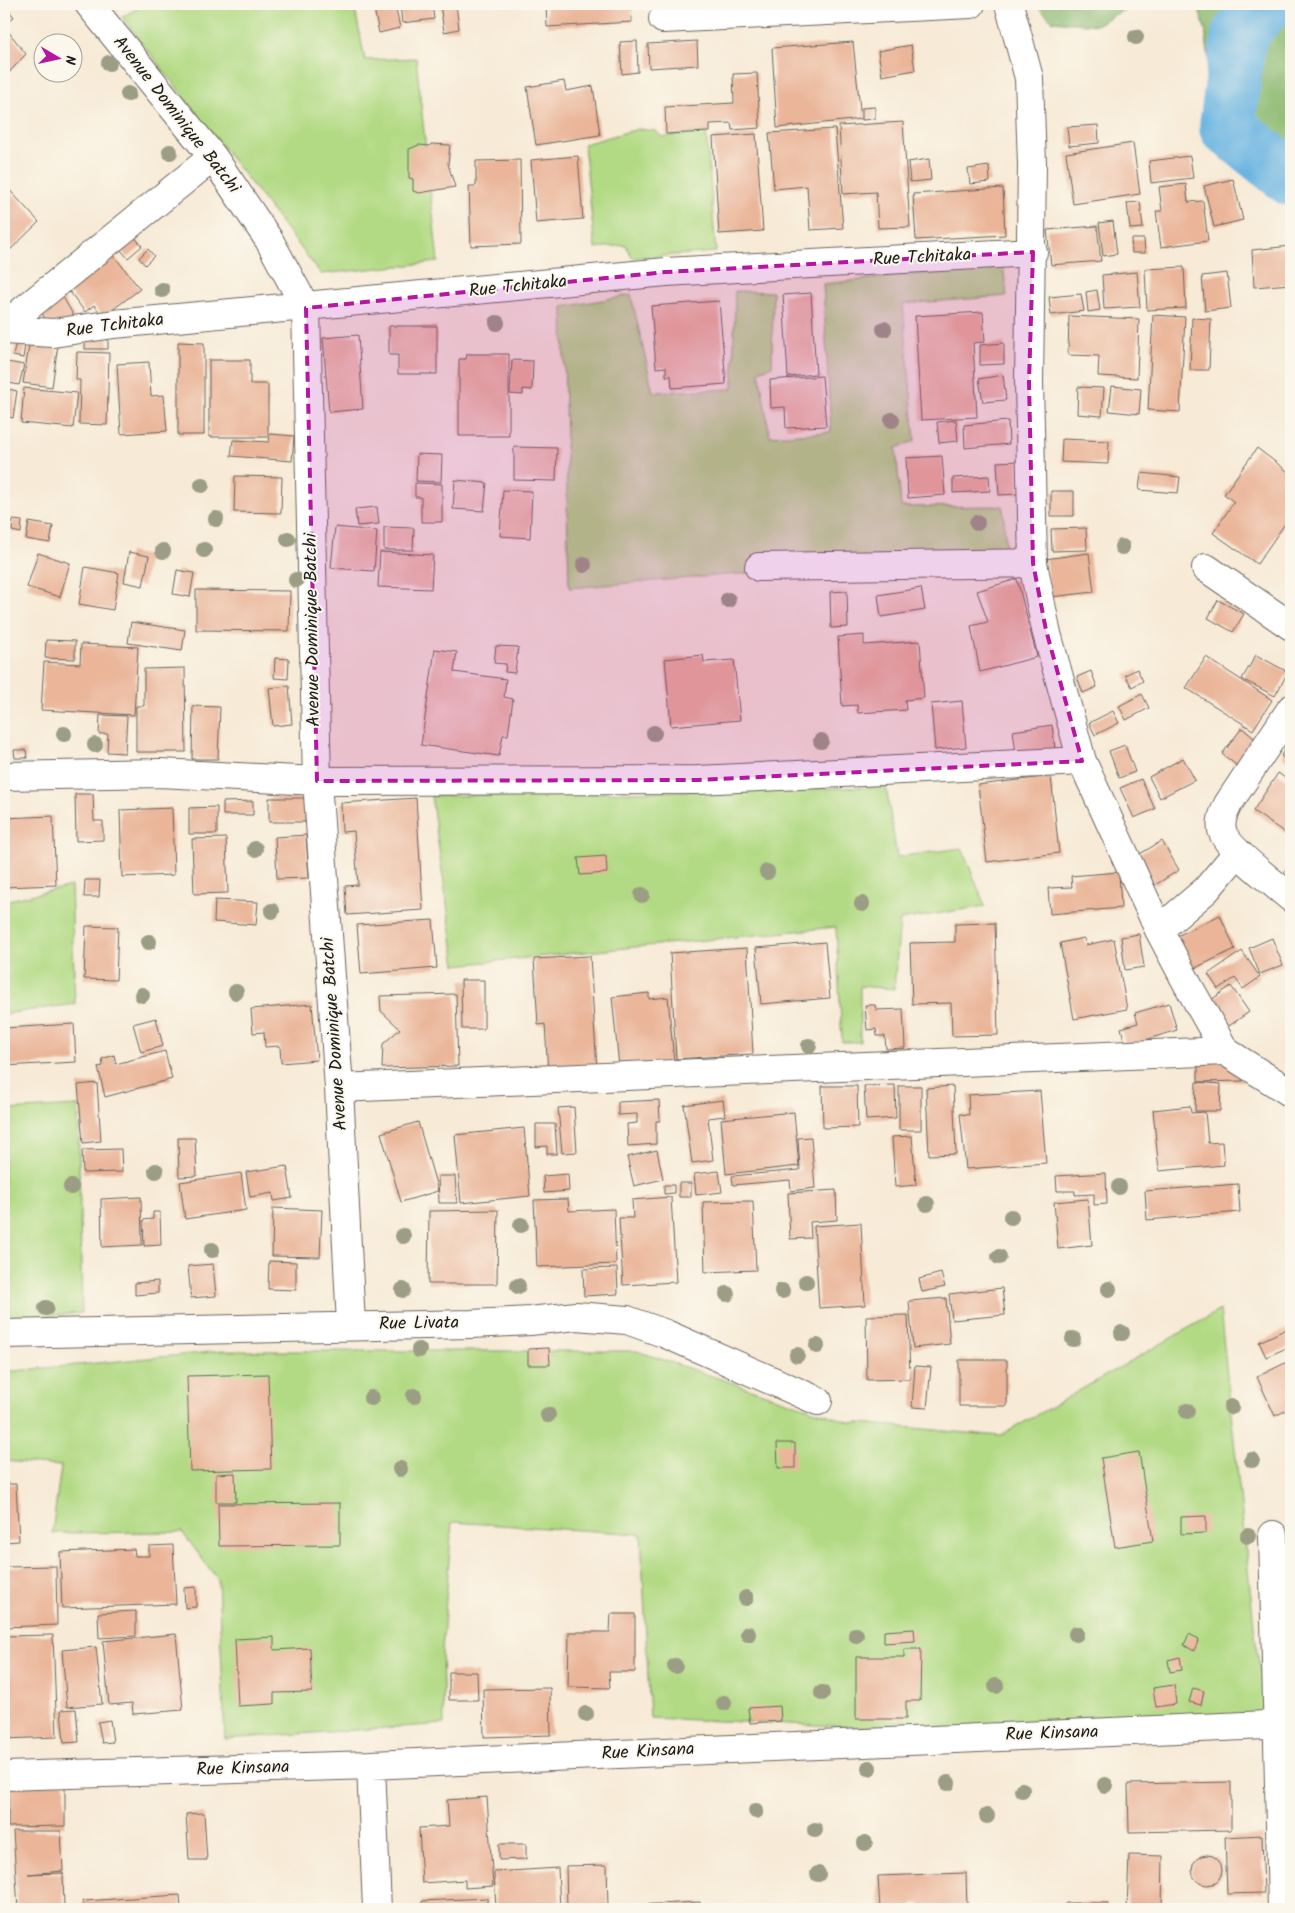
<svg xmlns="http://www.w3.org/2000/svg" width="1295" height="1913" viewBox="0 0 1295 1913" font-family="Kalam,sans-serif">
<rect width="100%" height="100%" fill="#fbf7ec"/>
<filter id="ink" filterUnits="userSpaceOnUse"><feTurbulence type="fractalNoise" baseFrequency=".02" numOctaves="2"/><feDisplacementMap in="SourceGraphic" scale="10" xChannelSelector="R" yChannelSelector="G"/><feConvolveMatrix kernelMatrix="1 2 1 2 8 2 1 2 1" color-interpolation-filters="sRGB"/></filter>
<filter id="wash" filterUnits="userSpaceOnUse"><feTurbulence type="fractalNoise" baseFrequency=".0096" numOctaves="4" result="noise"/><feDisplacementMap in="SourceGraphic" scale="20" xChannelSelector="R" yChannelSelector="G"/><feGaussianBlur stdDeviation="1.12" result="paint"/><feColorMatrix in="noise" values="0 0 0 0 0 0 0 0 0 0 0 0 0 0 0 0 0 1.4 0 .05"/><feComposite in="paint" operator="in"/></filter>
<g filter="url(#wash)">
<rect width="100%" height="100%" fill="#f7ead6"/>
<!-- green -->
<path fill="#b2da84" stroke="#677b50" d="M145 4H354L365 60 416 58 438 262 321 274 122 17Z
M638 129 656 131 662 137 706 132 716 252 632 258 626 245 595 248 584 144Z
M1003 265 1007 296 903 304 915 441 896 448 901 507 1003 506 1006 552 569 588 563 307 631 295 653 392 733 389 735 291 773 292 772 366 759 371 770 436 831 432 823 284Z
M886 787 897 857 962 848 985 906 900 920 894 989 860 986V1042H842L836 927 456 965 431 796Z
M71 886 75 1004 4 1014V901Z
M78 1106 82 1313 4 1319V1110Z
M1220 1310 1257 1653 1269 1714 953 1731 650 1718 641 1534 452 1522 442 1651 444 1724 225 1739 218 1580 182 1532 52 1533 61 1466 4 1461V1372L222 1351H637L849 1422 1000 1436Z"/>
<!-- forest -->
<path fill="#8dba72" stroke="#546b47" d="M1035 4H1135L1096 25 1052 21Z
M1197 4H1234L1224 62 1211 82 1205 29Z
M1284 4H1291V168L1261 154 1240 123 1237 87 1251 42 1272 12Z"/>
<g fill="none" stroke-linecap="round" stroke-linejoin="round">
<!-- river -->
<path stroke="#69b4e1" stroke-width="56" d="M1266 4 1239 35 1227 127 1291 178"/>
</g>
<g id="blocks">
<!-- building -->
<path fill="#eab599" d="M4 4 14 17 4 26 26 54 4 78Z
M373 4H395L400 28 379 33Z
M400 4H432L434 19 402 23Z
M440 4H456L459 29 444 32Z
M546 4H631L632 22 547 27Z
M637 41 638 72 622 74 620 42Z
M697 41 698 65 649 68 648 44Z
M853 42 861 119 777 128 772 48Z
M911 45 915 70 882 76 878 51Z
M757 73 760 128 732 130 731 123 710 124V132L666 134 665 107 734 103 733 74Z
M564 81 566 91 593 86 600 135 536 145 527 87Z
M875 107V119L862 120V108Z
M903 122 910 227 878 228 876 192 843 194 839 126Z
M1098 125 1099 143 1069 146 1067 127Z
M835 129 843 228 810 230 807 186 774 189 769 133Z
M756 134 763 231 719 234 713 137Z
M1133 143 1140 194 1073 204 1066 153Z
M431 144 450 145 448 164 455 187 419 193 413 191V179L409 178V149L419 145 430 146Z
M578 156 583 219 536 223 531 160Z
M1190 156 1193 178 1151 183 1149 161Z
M929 159 931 180 910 182 908 162Z
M520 160 521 244 471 246 469 186H476V161Z
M989 166 990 182 970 184 968 169Z
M1233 179 1243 220 1214 227 1204 186Z
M4 184 39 222 4 256Z
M1186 184 1188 202 1203 201 1208 241 1161 247 1156 211H1162L1159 187Z
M1003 188 1005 235 916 240 913 194Z
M1140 202 1143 228 1130 229 1127 203Z
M1113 221 1117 254 1103 256 1099 223Z
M1097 226 1101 261 1051 265 1047 230Z
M132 234 142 246 128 258 118 247Z
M1131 239H1144L1145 253H1132Z
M1291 246V284L1254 287 1252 250Z
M148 249 154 256 145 265 139 258Z
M112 253 140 289 103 317 94 305 85 312 67 288Z
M1184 267 1186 308 1147 310 1145 269Z
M1137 272 1140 307 1104 309 1102 275Z
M1227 273 1231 308 1205 311 1202 276Z
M1097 290 1100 310 1088 312 1086 292Z
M811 293 816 374 788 377 783 295Z
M1081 294 1084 311 1051 315 1049 297Z
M63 297 75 318 53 331 40 310Z
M719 301 726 384 672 388 671 376H666V367L656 368 651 306Z
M983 312 985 342 973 343 977 417 921 420 915 316Z
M1153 315 1185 317 1180 412 1148 410Z
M1069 316 1139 319 1137 378 1098 376 1099 356 1068 355Z
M1192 318 1211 319 1209 370H1190Z
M389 326H437V374H398V355H389Z
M358 335 363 409 329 412 323 338Z
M85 337H108V349H85Z
M30 340 58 344 52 387 23 383Z
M16 342 25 344 23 358 13 356Z
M178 342 204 343V435H178Z
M1004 343V364L980 365V345Z
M77 352 109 353 107 425 79 424 80 380H76Z
M467 354H509V436H459V359H466Z
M209 360H250V384H268V437H209Z
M512 360 533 361 532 390 523 389V395L510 394Z
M7 362 24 365 19 385 4 382Z
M149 362 151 396 164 395 167 431 121 434 117 364Z
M1003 375 1006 400 983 402 979 379Z
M822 376 826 426 786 428 785 407 771 408 770 380Z
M1112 386 1141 389 1139 414 1109 411Z
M1078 387 1104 388 1102 416 1077 414Z
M4 388 17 391 13 418 4 416Z
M24 388 77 393 73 428 21 423Z
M956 420 958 441 939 443 937 422Z
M1008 421 1009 444 965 448 964 425Z
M270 434 294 436 292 461 231 456 233 440 269 442Z
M1062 439 1109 441 1108 464 1061 462Z
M514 447 557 448 556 481 514 480Z
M1257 448 1291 474V515L1257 564 1213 533 1234 502 1224 494Z
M417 454 442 455 441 482 416 481Z
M942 456 945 495 908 498 906 458Z
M1018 461 1019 494 999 495 997 462Z
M1141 473 1180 477 1178 493 1139 490Z
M235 476 282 477 281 513 234 512Z
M989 476 990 491 953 493V478Z
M455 480 487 483 484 511 453 509Z
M415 483 442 484V522H421V497H415Z
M503 490 532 491 530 538 500 536Z
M1051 491H1074V516H1051Z
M377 507 379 524 357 526 355 509Z
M13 520 22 521 21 533 12 531Z
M29 522 53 526 50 543 26 539Z
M4 526 9 527 5 556H4Z
M335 527 377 531 374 571 331 568Z
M384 527 414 528 413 550H384Z
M1086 528 1087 550 1052 551 1051 529Z
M129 552 149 556 143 586 124 582Z
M380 552 433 555 431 589 378 587Z
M38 553 70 563 60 597 27 587Z
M1089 553 1094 592 1051 597 1045 559Z
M85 567 119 573 113 610 79 604Z
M177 570 194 573 190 597 173 594Z
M1017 579 1037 657 980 672 971 626 988 622 977 591Z
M921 588 925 610 881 617 878 595Z
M196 590 290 591 289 631 196 630Z
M847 591 848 627 831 628 830 592Z
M1218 600 1244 614 1233 632 1208 618Z
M131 622 185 630 182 651 128 643Z
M864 635V645L920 641 924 698 905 700 906 710 858 713 857 705 842 706 838 637Z
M46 640 75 641V659L45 658Z
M81 644 138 647 134 715 41 710 44 662 80 664Z
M496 646 518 647 515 673 505 672 506 664 494 663Z
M435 649 457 652 454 672 506 679 504 697 513 699 508 735H503L499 756 421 745Z
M703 655 704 662 734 660 740 720 671 726 665 659Z
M1256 655 1288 672 1275 696 1242 679Z
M1206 657 1272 700 1253 730 1186 688Z
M275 658 289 659 288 679 274 678Z
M185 668 186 752H136V706H144V669Z
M1137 669 1143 681 1132 687 1125 675Z
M1091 671 1097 687 1083 693 1077 677Z
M289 686 292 724 273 726 269 688Z
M1142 694 1149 708 1126 720 1119 706Z
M962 701 966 747 935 750 931 704Z
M193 706 220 707 218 759H192Z
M1113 711 1119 723 1095 735 1089 723Z
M100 715 127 716 125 753 107 752 108 734H99Z
M1052 725 1055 749 1016 753 1013 731Z
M1242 728 1260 743 1240 768 1222 754Z
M1291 739V762L1281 756Z
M1125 745 1135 772 1119 778 1109 751Z
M14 750H26L27 758H15Z
M1183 758 1195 780 1160 798 1149 777Z
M1278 773 1291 782V837L1253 811Z
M1051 776 1059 853 987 862 978 785Z
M1141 779 1155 809 1134 818 1120 788Z
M75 794H93L94 821H103V840L76 841Z
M269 798H306L305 822H269Z
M416 798 423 910 347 915 345 886 358 885 354 831 342 832 341 803Z
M253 801V815H223V802Z
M217 807V834H189V808Z
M172 808 174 875 122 877 120 810Z
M53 816 56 885 4 887V818Z
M306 835 309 878 277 879 275 837Z
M226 838 228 893 194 894 192 839Z
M1162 841 1179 870 1155 885 1138 855Z
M606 856 607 873 580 875 578 858Z
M1291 864V881L1283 874Z
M1119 872 1121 908 1050 914 1048 888 1072 887 1071 876Z
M85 880H100L99 897H84Z
M215 900 258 902 256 925 214 922Z
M1220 915 1235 949 1191 970 1175 937Z
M433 920 437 968 361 974 357 925Z
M995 923 998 1035 952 1036 951 1003 912 1004 910 943 955 942V924Z
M86 926 118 927 116 980 84 979Z
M1139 934 1144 967 1125 970 1121 937Z
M1084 938 1086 945 1114 939 1127 1009 1074 1019 1060 943Z
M1272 938 1283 965 1260 974 1249 948Z
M825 942 830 998 761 1004 756 948Z
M747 948 753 1054 676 1059 670 953Z
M1242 951 1260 977 1243 989 1235 978 1218 989 1208 974Z
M590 956 597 1070 548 1073 545 1024 538 1025 534 959Z
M461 980H484V1029H462Z
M1231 986 1249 1012 1226 1028 1208 1002Z
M649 993V999L668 997 674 1062 619 1066 612 997Z
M456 994 458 1066 382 1068 383 1044 400 1029 381 1011 380 996Z
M1169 1003 1177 1030 1126 1046 1121 1028 1138 1023 1135 1013Z
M312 1004 317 1060 281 1063 280 1046 265 1047 264 1032 253 1033 251 1009Z
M865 1005H875L876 1010 903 1009 905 1048 886 1049 885 1036H877L876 1029 867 1030Z
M156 1018 163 1046 141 1052 133 1024Z
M74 1024 76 1062 4 1066V1028Z
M165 1051 172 1079 105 1097 98 1067 103 1066 102 1059 114 1055 116 1064Z
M1198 1057 1243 1067V1081L1198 1082Z
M1196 1082 1221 1084 1220 1111H1195Z
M97 1083 101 1141 83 1143 78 1085Z
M895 1085 896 1118 866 1120 864 1086Z
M822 1086H857L858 1127 823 1128Z
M899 1086H921V1130H899Z
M953 1086 956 1154 929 1155 926 1088Z
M1040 1091 1046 1163 966 1169 960 1114 969 1115 968 1095Z
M659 1100 660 1121H656V1144L628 1146 627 1124 637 1123V1114L618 1115V1102Z
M723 1100 725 1116 708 1118 713 1160 692 1163 684 1105Z
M1190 1106 1191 1113 1205 1112 1208 1143 1222 1142 1224 1165 1159 1171 1153 1110Z
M574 1107 577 1152 562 1153 558 1108Z
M794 1112 799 1166 726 1174 721 1119Z
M418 1122 438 1191 401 1202 381 1133Z
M536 1124H555L557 1154H547V1146L536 1147Z
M524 1128 530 1196 461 1203 455 1135Z
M912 1136 916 1185 895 1187 892 1137Z
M811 1137 815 1188 791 1191 790 1180 733 1185 732 1176 800 1170 798 1138Z
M178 1138H195L197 1176 179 1177Z
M121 1149 122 1172 83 1173 82 1150Z
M657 1150 663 1179 634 1186 627 1157Z
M287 1166 292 1198 274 1201 273 1193 250 1197 246 1172Z
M719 1171 722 1192 696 1195 694 1174Z
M241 1173 246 1210 185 1219 180 1182Z
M1106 1173 1107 1204 1094 1205V1194L1075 1195V1191H1057L1056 1176Z
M568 1174 569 1191 544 1193 543 1176Z
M438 1176H455L457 1203H439Z
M679 1183H691V1197H679Z
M1238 1184 1240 1212 1147 1220 1145 1191Z
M664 1185H674V1193L664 1194Z
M836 1190 837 1220 810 1222 811 1238 790 1239 788 1193Z
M141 1197 142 1245 102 1247 101 1199Z
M671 1197 676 1282 623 1285 619 1218H633L632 1200Z
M568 1199 569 1211 614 1209 616 1264 537 1267 534 1200Z
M1088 1199 1092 1245 1058 1249 1054 1202Z
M753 1201 756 1270 705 1272 703 1202Z
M273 1208 322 1210 320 1257 272 1256Z
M498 1210 497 1284H428L429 1211Z
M153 1212H160L161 1245 144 1246 143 1220 153 1219Z
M861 1223 865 1305 819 1308 814 1226Z
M269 1261 296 1262V1290L268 1289Z
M213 1264 216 1296 191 1298 188 1266Z
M617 1268 618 1294 584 1296 583 1269Z
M941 1273 945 1287 922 1292 919 1279Z
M158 1281V1293L135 1295V1283Z
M1002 1288 1005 1315 952 1320 949 1294Z
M946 1298 950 1344 913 1348 909 1301Z
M908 1315 910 1379 867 1380 866 1316Z
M1291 1327V1346L1266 1357 1259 1342Z
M549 1348 550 1365H528V1349Z
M959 1360H1007V1406H959Z
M1291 1360V1408L1275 1416 1257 1377Z
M915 1366 931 1367 927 1408 912 1407Z
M268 1374 271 1469 190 1471 187 1376Z
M777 1443H795V1468H778Z
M1139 1452 1153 1541 1115 1547 1101 1458Z
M235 1473 236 1502H216V1474Z
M4 1484H16L19 1541 4 1542Z
M340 1503V1545L219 1546 218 1504Z
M1206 1516V1533L1181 1534V1517Z
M173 1545 176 1604 62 1608 60 1552 134 1549 135 1556H149V1546Z
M56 1566 57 1625 4 1627V1567Z
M196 1587V1607L185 1608 184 1588Z
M136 1611V1636L99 1638 98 1613Z
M611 1614H635V1672H609L610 1688 568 1687 569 1632H610Z
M914 1629 915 1641 884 1643V1631Z
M176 1634 183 1710 133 1714 132 1703 109 1705 103 1641Z
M1189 1634 1199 1639 1194 1651 1184 1645Z
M53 1635 57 1737 4 1739V1636Z
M274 1637V1650L310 1648 312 1692 274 1693V1704L238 1706 235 1639Z
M96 1647 102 1704 67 1707 62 1650Z
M904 1649H921L920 1701H906V1719H856V1657H904Z
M1180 1657 1182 1670 1170 1672 1168 1660Z
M449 1672H477L478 1700H449Z
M1174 1685 1176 1704 1156 1707 1153 1688Z
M550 1688 551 1735 484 1737 483 1689Z
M1193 1688 1204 1691 1201 1705 1189 1702Z
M780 1706 781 1721 750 1723 748 1708Z
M76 1709 79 1742 64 1743 61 1710Z
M110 1720 113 1742 102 1743 98 1722Z
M1231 1782V1830L1129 1832 1128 1784Z
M65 1783V1826L8 1827V1784Z
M487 1797 493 1886 465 1888V1880L422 1883 419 1828 449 1826 447 1800Z
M204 1813 207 1860H189L186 1814Z
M13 1831H61L63 1871 28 1874 63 1873 64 1909H18Z
M1262 1835 1264 1893 1227 1894 1225 1837Z
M499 1844H526V1859L499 1860Z
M1129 1855 1163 1856 1162 1909H1127Z
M1192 1870a15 15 0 1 1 30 0a15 15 0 1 1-30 0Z
M607 1865 608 1909H567L566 1866Z
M558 1868 560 1909H496L494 1872Z
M966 1873 967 1909H920V1903L913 1904V1909H880L878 1876Z
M180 1895 181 1909H83V1901Z
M487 1898V1909H422V1901Z
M700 1902V1909H634V1905Z
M1066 1903H1107L1108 1909H1066Z"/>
</g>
</g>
<g filter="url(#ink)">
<use href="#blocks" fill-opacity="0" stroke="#69645d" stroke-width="1"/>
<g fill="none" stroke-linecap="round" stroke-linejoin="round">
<!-- minor casing -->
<g stroke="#69645d" stroke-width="30">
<path id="minor" d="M89 4 213 157 269 240 306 308 317 781 339 1088 351 1325
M1009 4 1029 78 1032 165 1029 382 1033 563 1046 630 1082 761 1159 930 1188 985 1225 1051 1291 1093
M663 19 971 4
M4 326 213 157
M4 330 53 333 114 324 666 272 1033 252
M759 567 1033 563
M1206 568 1291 626
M1291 709 1228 804C1224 813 1220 820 1222 830 1225 847 1276 885 1291 898
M4 776 160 773 317 781 698 780 1082 761
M1159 930 1206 890 1237 853
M339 1088 1225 1051
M4 1334 471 1324 530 1321 576 1316 627 1320 666 1334 818 1401
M1273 1535 1282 1909
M371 1765 377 1909
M4 1776 371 1765 1291 1724"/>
</g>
<!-- minor -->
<use href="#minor" stroke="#fff" stroke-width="28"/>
</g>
<!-- trees -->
<g fill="#9b9d84">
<circle cx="1136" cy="37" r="8"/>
<circle cx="109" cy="63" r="8"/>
<circle cx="128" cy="94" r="8"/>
<circle cx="170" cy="152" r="8"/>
<circle cx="162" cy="290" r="8"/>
<circle cx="497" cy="323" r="8"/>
<circle cx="884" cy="329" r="8"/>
<circle cx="892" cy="420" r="8"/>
<circle cx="202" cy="485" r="8"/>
<circle cx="216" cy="519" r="8"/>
<circle cx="977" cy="523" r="8"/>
<circle cx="288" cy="539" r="8"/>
<circle cx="1122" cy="547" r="8"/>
<circle cx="204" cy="550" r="8"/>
<circle cx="163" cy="551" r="8"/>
<circle cx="584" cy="565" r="8"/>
<circle cx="296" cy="580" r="8"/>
<circle cx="728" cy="600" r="8"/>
<circle cx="654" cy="733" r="8"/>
<circle cx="64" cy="734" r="8"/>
<circle cx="821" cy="741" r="8"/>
<circle cx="95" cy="745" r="8"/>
<circle cx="255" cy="849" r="8"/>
<circle cx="767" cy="872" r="8"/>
<circle cx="642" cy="895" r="8"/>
<circle cx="862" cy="904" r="8"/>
<circle cx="272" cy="911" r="8"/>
<circle cx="149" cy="942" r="8"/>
<circle cx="236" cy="992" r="8"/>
<circle cx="142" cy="995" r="8"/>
<circle cx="809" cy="1046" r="8"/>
<circle cx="156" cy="1171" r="8"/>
<circle cx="71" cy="1187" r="8"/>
<circle cx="1119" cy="1187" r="8"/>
<circle cx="927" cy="1204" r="8"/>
<circle cx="1011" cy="1217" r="8"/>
<circle cx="521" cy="1225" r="8"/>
<circle cx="403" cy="1236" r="8"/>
<circle cx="212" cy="1250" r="8"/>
<circle cx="999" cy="1257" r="8"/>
<circle cx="806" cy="1282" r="8"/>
<circle cx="518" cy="1286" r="8"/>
<circle cx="1109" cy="1289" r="8"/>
<circle cx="403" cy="1290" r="8"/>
<circle cx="782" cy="1291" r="8"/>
<circle cx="727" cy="1294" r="8"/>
<circle cx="46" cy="1308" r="8"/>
<circle cx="1122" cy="1333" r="8"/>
<circle cx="1073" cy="1339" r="8"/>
<circle cx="817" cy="1346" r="8"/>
<circle cx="419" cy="1350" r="8"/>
<circle cx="797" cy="1355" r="8"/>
<circle cx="414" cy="1396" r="8"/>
<circle cx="371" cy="1398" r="8"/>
<circle cx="1231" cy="1407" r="8"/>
<circle cx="1187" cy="1411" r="8"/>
<circle cx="548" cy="1415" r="8"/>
<circle cx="1252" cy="1460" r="8"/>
<circle cx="400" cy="1469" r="8"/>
<circle cx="1248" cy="1536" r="8"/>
<circle cx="746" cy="1598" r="8"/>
<circle cx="748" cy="1634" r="8"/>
<circle cx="1076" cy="1634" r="8"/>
<circle cx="856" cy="1635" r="8"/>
<circle cx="675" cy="1666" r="8"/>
<circle cx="996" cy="1686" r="8"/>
<circle cx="822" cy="1693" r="8"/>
<circle cx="724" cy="1703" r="8"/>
<circle cx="586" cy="1714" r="8"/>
<circle cx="869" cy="1768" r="8"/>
<circle cx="948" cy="1783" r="8"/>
<circle cx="1105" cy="1785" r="8"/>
<circle cx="1022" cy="1790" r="8"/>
<circle cx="756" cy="1811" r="8"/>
<circle cx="987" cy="1816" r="8"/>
<circle cx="815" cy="1830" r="8"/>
<circle cx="865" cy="1843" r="8"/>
<circle cx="818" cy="1874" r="8"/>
</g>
</g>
<!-- marked area -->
<path fill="#b5179e" fill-opacity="0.2" stroke="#b5179e" stroke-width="4" stroke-dasharray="10 6" stroke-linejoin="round" d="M1033 252 1029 382 1033 563 1046 630 1082 761 698 780 317 781 306 308 666 272Z"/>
<g text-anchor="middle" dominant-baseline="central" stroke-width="4" stroke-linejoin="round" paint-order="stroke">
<!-- street labels -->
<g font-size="18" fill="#1c1c1c" stroke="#fbf7ec">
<text transform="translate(176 115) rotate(52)">Avenue Dominique Batchi</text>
<text transform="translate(922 258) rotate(-3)">Rue Tchitaka</text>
<text transform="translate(518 287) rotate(-6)">Rue Tchitaka</text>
<text transform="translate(115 326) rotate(-7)">Rue Tchitaka</text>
<text transform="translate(313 630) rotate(-91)">Avenue Dominique Batchi</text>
<text transform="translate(335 1034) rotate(-94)">Avenue Dominique Batchi</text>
<text transform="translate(419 1324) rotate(-1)">Rue Livata</text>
<text transform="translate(1052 1734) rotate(-2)">Rue Kinsana</text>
<text transform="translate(648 1752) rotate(-3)">Rue Kinsana</text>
<text transform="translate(243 1769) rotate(-2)">Rue Kinsana</text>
</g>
</g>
<!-- margin -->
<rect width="1295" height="1913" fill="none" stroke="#fbf7ec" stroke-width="20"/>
<!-- north arrow -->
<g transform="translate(58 58) rotate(99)"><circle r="24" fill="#fbf7ec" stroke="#a29f99"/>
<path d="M0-4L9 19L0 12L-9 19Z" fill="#b5179e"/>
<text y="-8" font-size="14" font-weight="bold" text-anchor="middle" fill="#1c1c1c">N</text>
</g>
</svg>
